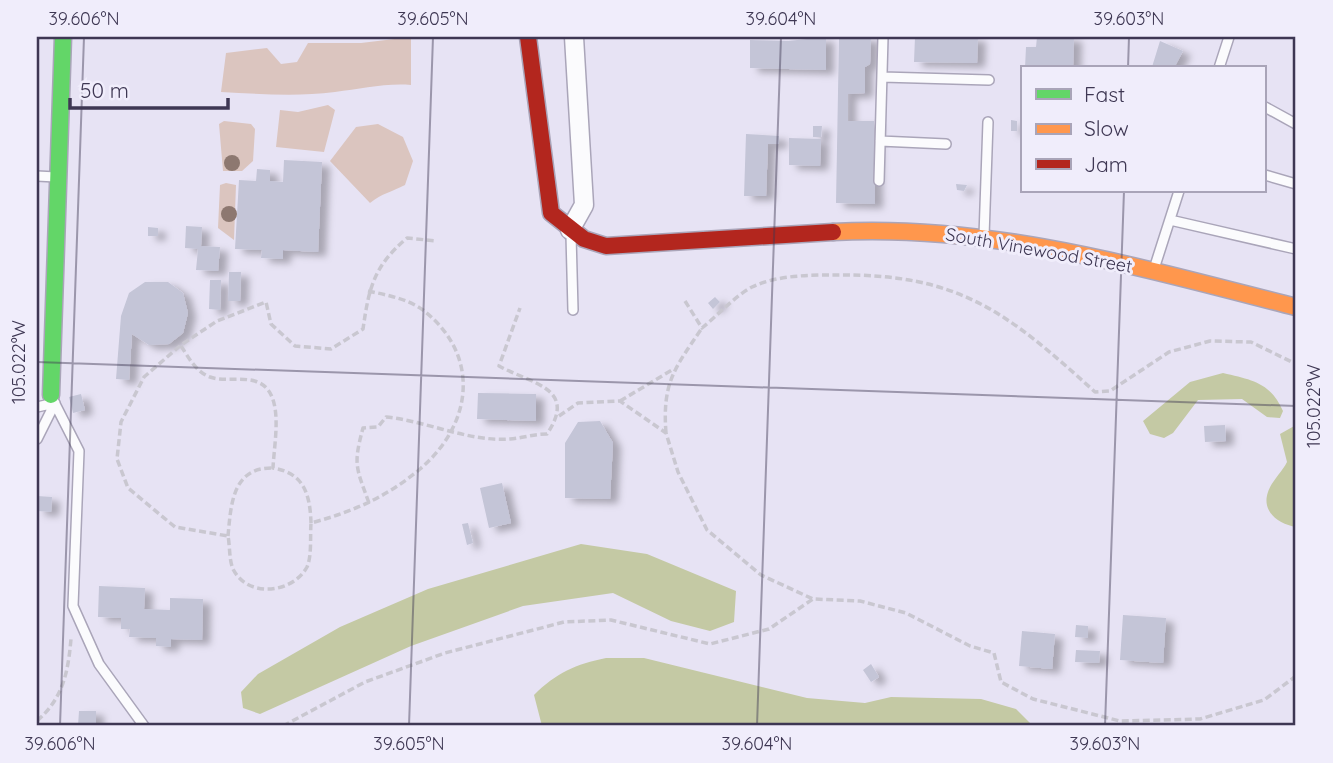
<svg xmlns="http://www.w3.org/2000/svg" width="1333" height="763" viewBox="0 0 1333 763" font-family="Quicksand,sans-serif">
<defs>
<filter id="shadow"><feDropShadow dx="8" dy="4.5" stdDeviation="3.5" flood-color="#0004"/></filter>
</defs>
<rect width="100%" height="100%" fill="#e7e3f4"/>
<!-- green -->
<path fill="#dbc5bf" d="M411 37V85C385 83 361 89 335 92 297 97 259 94 221 92L226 53 267 48 281 64 297 62 308 43H361Z
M328 105 335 110 324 152 276 147 280 110 298 112Z
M224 121 251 124 255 129 253 161 242 171H223L219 124Z
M378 124 403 137 413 161 405 185C392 192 382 193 370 203L330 161 356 127Z
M226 183 236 185 234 240 218 228 220 185Z"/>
<!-- water -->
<path fill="#c4c9a4" d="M1223 373C1252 380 1270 382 1283 411L1280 418 1267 417 1242 399 1198 400 1173 433 1164 438 1150 434 1143 421 1190 382Z
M1296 425V527C1279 524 1261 512 1268 492 1271 482 1282 472 1287 462L1280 434Z
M581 544 647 554 736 591 734 622 710 631 671 621 613 593 523 606 411 646 260 714 243 708 241 692 258 674 340 627 428 589Z
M606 658H644L807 698 865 703 891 697 981 699 1016 709 1033 726H542L534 695C556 673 576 664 606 658Z"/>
<!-- building -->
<path fill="#c4c5d7" filter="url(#shadow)" d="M826 37V70L750 68V40L788 41Z
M839 37H871L870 64 865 67V93L848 94V121H874L875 204 836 203Z
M915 37H978L977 63 914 62Z
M1037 37H1074L1073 68H1025L1026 47H1036Z
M1160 41 1183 51 1174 68 1152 67Z
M1011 120 1017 121V131H1011Z
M813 126H822L821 137H813Z
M746 134 779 136V144H768L766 196H744Z
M789 138 821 139 820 166 789 165Z
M284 160 322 162 318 252 283 250V259L261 258 262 250 235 249 239 180 256 181 257 169 270 170V181L283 182Z
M956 184 967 185 964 191 957 190Z
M186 226 202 227 201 246 220 247 218 271 196 270 198 249 185 248Z
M148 227 158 228V236H148Z
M229 272H241L240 301H228Z
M210 280H221L220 310 209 309Z
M145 282H168L183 293 188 313 183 333 169 344 149 345 132 334 129 380 116 379 121 316 129 293Z
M715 297 720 302 713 309 708 303Z
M478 393 536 394V421L477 419Z
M81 394 85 410 73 413 69 397Z
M600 421 613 443 610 499 565 498V443L578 422Z
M1225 425 1226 441 1205 442 1204 426Z
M502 483 511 523 489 528 480 488Z
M37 496 52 497 51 512 37 511Z
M468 523 473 543 467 545 462 524Z
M99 586 145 588 144 609 170 610V598L203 599 202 640 171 639V647L156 646V638L129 637 130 629H121V618L98 617Z
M1123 615 1166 618 1163 663 1120 660Z
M1076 625 1088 626V638L1075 637Z
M1022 631 1055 634 1052 669 1019 666Z
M1076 650 1100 651 1099 663 1075 662Z
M871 664 879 677 871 682 863 670Z
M79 711H96V726H78Z"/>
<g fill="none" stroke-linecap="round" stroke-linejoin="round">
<!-- lane casing -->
<g stroke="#aaa5b9" stroke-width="12">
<path id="lane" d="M1219 68 1229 37
M882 77 989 80
M1265 107 1296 124
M880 141 946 144
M1265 175 1296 184
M37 176 56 177
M879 181 883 37
M1170 220 1296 249
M571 235 573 310
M984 236 988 122
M1154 269 1179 191
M52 398 79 451 73 606 99 664 144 726
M37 407 55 403
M37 439 55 403"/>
</g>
<!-- street casing -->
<g stroke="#aaa5b9" stroke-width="21">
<path id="street" d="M570 230 584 205 574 37"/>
</g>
<!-- fast casing -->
<g stroke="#aaa5b9" stroke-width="19">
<path id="fast" d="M51 395 63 37"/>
</g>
<!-- slow casing -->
<g stroke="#aaa5b9" stroke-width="19">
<path id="slow" d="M833 232C989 223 1146 269 1296 307"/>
</g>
<!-- jam casing -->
<g stroke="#aaa5b9" stroke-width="19">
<path id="jam" d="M528 37 551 213 584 239 606 246 833 232"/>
</g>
<!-- path -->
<path stroke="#c9c7d0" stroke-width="3.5" stroke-dasharray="7 3.5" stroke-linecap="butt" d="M368 291C387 295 408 299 423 310 481 355 473 424 420 469 387 497 352 512 311 523 310 535 312 556 307 567 293 593 248 599 233 569 229 560 230 546 228 536L175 527 128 488 117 459 121 422 144 377 181 345 217 321 266 302 271 324 295 346 331 349 363 329C369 287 374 266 407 238L437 241
M685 301 702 328C718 315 735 296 752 287 777 275 810 275 836 275 959 273 1008 313 1095 392L1110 391 1169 352 1210 341 1251 342 1296 364
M181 346C189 358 196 372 210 377 232 385 268 366 275 408 278 427 274 449 273 468 304 473 310 494 311 523
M620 401 672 370
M559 416 578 403 620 401 666 433 678 472 707 530 761 575 813 599 860 601 906 613 970 646 994 653 1001 682 1033 699 1120 721 1200 719 1264 700 1296 676
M666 433C662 382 675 368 702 328
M369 503C356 467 353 465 363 428L378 427 386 417C427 421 468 442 510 439 522 438 534 434 547 434 578 388 532 384 499 366L520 308
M228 536C231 505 232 467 273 468
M37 721C63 698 68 673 71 639
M283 726 365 682 445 653 564 622 611 620 710 644 769 629 813 599"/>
<!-- lane -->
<use href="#lane" stroke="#fbfbfd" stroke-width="9"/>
<!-- street -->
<use href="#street" stroke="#fbfbfd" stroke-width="18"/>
<!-- fast -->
<use href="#fast" stroke="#63d668" stroke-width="16"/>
<!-- slow -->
<use href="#slow" stroke="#ff974d" stroke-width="16"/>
<!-- jam -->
<use href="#jam" stroke="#b3261e" stroke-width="16"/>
</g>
<!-- trees -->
<g fill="#8d7870">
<circle cx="232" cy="163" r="8"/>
<circle cx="229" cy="214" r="8"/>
</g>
<!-- ticks -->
<path fill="none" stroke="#3e3753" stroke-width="2" stroke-opacity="0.45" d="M1128 68 1129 37M37 362 1296 406M60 726 84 37M409 726 433 37M757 726 781 37M1105 726 1124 191"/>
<g text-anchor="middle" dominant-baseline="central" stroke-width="6" stroke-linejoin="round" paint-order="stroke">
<!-- street labels -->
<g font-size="18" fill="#3e3753" stroke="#f0edfb">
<text transform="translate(1039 250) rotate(10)">South Vinewood Street</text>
</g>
</g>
<!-- border -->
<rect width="1333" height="763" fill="none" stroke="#f0edfb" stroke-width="77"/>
<!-- legend -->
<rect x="1021" y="66" width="245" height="126" fill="#f0edfb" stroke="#a9a4b8" stroke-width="2"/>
<rect x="1036" y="89" width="35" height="10" fill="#63d668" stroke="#a9a4b8" stroke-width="2"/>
<text x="1084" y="102" font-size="21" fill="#3e3753">Fast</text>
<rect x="1036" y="124" width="35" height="10" fill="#ff974d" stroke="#a9a4b8" stroke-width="2"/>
<text x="1084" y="136" font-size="21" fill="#3e3753">Slow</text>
<rect x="1036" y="159" width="35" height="10" fill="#b3261e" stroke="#a9a4b8" stroke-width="2"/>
<text x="1084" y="172" font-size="21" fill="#3e3753">Jam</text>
<!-- scale -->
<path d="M70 98v10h158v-10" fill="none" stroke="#3e3753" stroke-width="3.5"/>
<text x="80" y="98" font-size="21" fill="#3e3753" stroke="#f0edfb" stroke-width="5" paint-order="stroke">50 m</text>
<rect x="38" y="38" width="1256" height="686" fill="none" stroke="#3e3753" stroke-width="2.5"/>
<g font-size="18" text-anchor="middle" fill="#3e3753">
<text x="84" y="25">39.606°N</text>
<text x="433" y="25">39.605°N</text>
<text x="781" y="25">39.604°N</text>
<text x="1129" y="25">39.603°N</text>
<text transform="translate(19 362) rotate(-90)" y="6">105.022°W</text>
<text transform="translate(1314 406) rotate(-90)" y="6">105.022°W</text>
<text x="60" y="750">39.606°N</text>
<text x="409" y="750">39.605°N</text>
<text x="757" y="750">39.604°N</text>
<text x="1105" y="750">39.603°N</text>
</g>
</svg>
